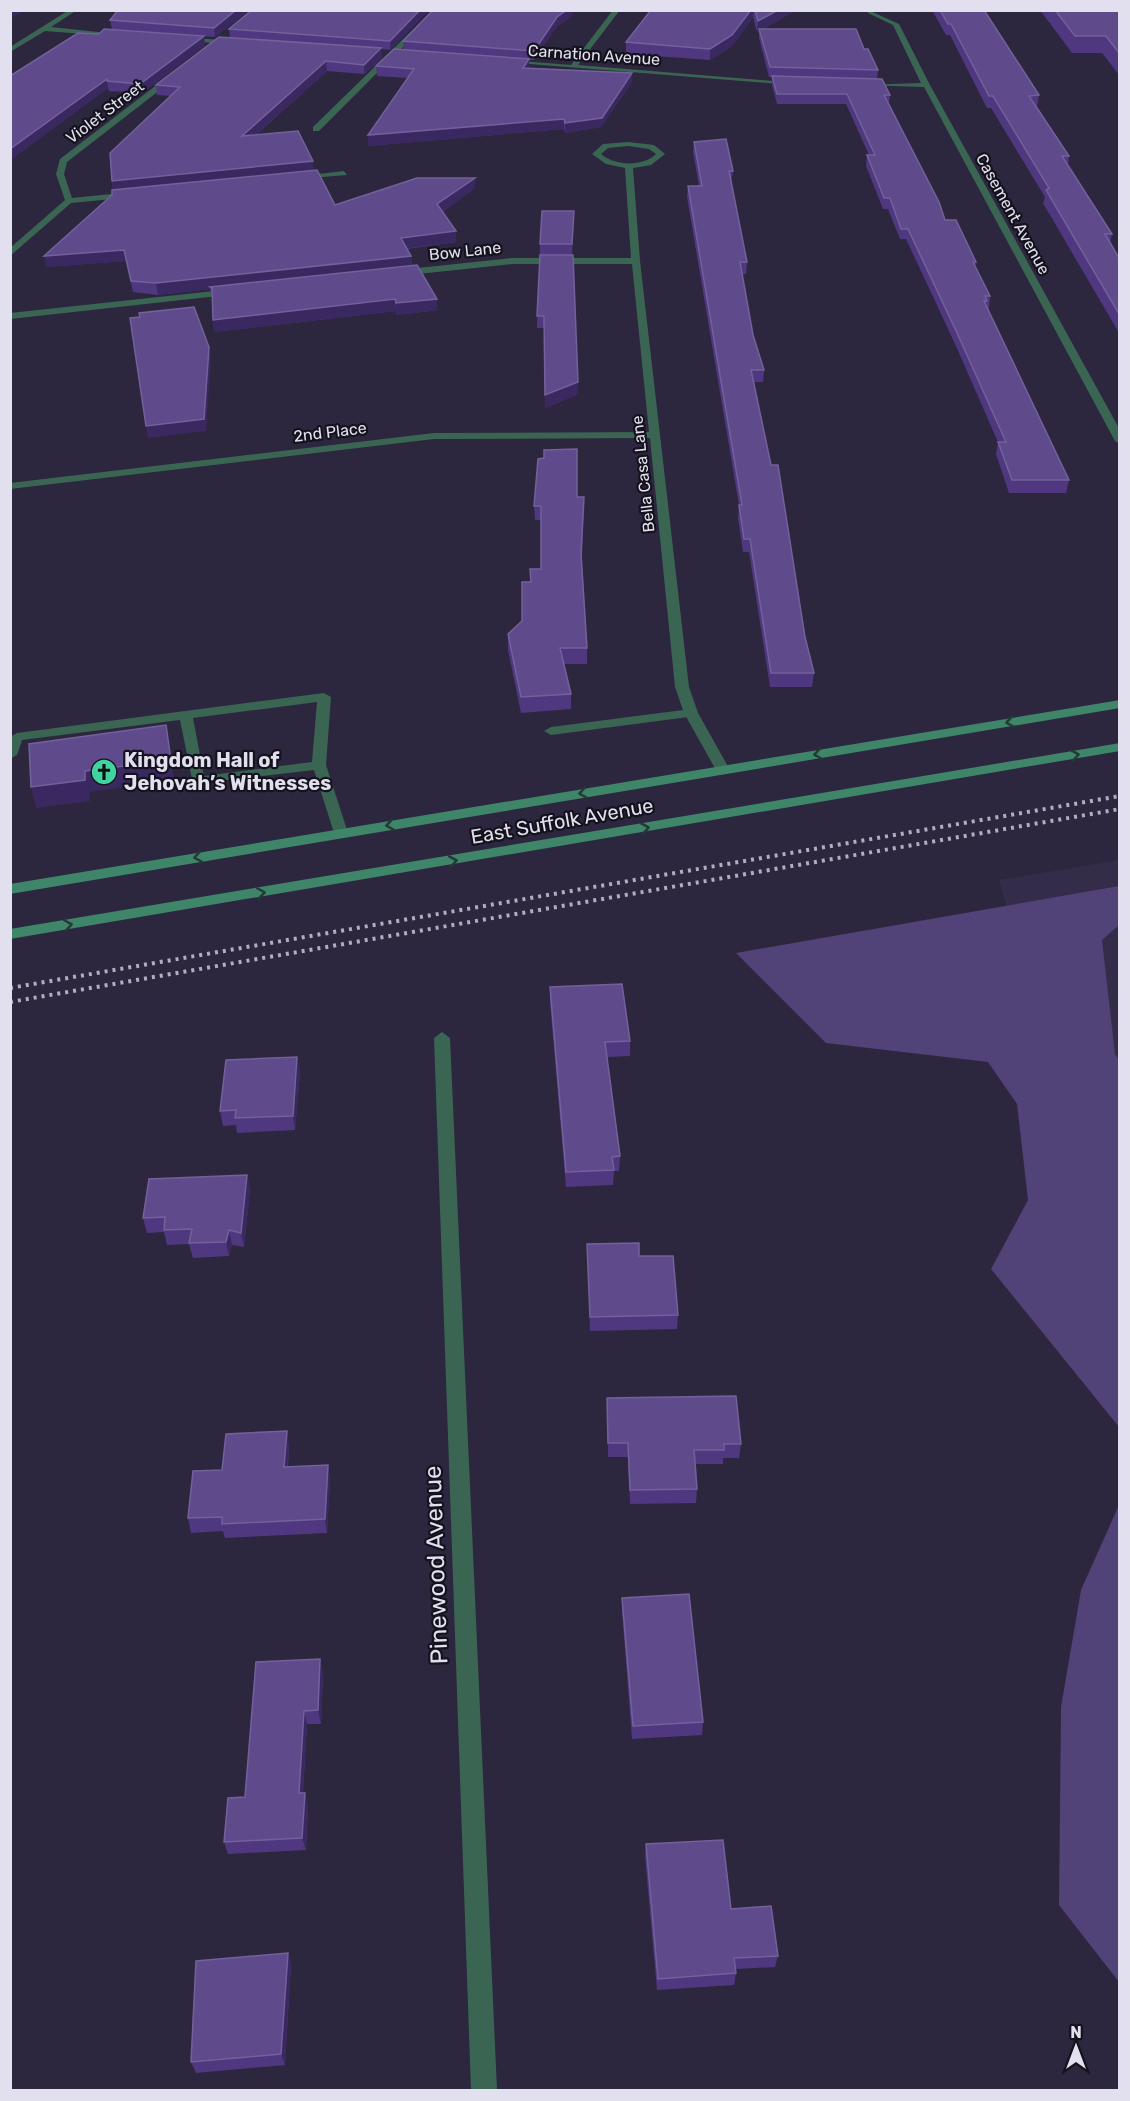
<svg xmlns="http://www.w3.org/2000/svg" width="1130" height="2101" viewBox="0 0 1130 2101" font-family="Rubik,sans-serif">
<rect width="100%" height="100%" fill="#2c273e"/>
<!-- built -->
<path fill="#342d4a" d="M1119 860V1282L999 880Z"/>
<!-- green -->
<path fill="#514278" d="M1119 886V925L1102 940 1115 1054 1120 1062 1119 1427 991 1269 1028 1200 1017 1104 988 1062 826 1043 736 953Z
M1119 1505V1982L1059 1905 1061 1707 1081 1590Z"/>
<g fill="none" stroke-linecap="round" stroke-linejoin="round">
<!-- service -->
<path fill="#3b6553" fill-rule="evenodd" d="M324 693 331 697 326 765 348 833 341 837 334 833 314 770 193 784 180 720 22 740 17 755 10 759V737L17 733ZM317 702 312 762 204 776 193 718Z
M691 709 698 713 696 716 551 735 544 731 551 727Z"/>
<!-- minor -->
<path fill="#3b6553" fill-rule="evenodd" d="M69 10H77L51 27 126 35 123 37 45 31 10 52V47Z
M433 10H440L319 131H313V127Z
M613 10H620L578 65 797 83 793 85 504 62 508 60 571 65Z
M868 10 899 24 930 85 1120 430V444L1115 441 924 87 860 85 921 83 893 25 868 13Z
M181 37 234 41 237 43 234 45 179 40Z
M171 74 178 76 67 162 64 174 72 198 131 192 134 197 71 203 10 256V248L65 200 56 174 60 159Z
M628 142 654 145 665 154 651 165 633 168 640 261 689 687 698 713 730 770 728 773 723 774 716 770 684 713 675 687 650 438 434 439 10 489V483L434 433 649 432 632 264H512L399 276 394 273 399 270 512 258H631L625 168 606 164 592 154 603 144ZM628 146 649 149 656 154C643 167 615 166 601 154L608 148Z
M344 171 347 175 297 179 293 177Z
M233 289 236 290V294L10 319V313Z
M442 1032 450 1038 497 2090H471L434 1038Z"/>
<!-- secondary -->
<path fill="#3e8569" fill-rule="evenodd" d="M1120 700V708L10 894V884Z
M1120 743V751L10 939V929Z"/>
<!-- rail -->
<path stroke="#b1aebf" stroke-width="4" stroke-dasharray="3 5" stroke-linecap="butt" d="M10 988 1120 796
M10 1002 1120 809"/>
</g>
<!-- wall -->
<path fill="#4f387f" d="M249 10 215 37 112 29 110 20Z
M252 10H429L390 50 381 49 382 58 364 74 327 71 256 135 314 170 335 205 475 178V188L442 212 456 231V242L407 249 411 256 412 266 438 310 396 315V311L214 332 212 299 210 289 158 295 133 292 126 261 46 267 112 195 113 190 112 181 171 96 157 95 156 85 230 38 229 29Z
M651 10H796L763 29 864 49 878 70 877 79 890 95 889 103 945 220 976 262 975 267 990 296 989 308H987L1069 480 1066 493H1009L996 454 998 442 956 346 906 239H900L888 209H883L866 166 867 155H869L846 104H777L772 85V77H769L759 38V31L757 32 753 17 732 46 710 60 626 54V42Z
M932 10H984L1039 95 1037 107 1069 156 1068 165 1112 234 1110 243 1119 258V333L1043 203 1045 197 991 108H987L950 35H946Z
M1040 10H1119V75L1102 53H1072Z
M570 18 557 26 534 60H529V68L632 73V82L601 127 565 133 564 129 368 146 408 78 377 76 376 66 403 50V41Z
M205 45 142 93 109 91 108 88 10 160V76Z
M694 142 733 171 731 182 747 262 746 274H742L753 335 764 370 763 382H754L805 637 814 673 812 687H770L749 552H743L738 518 739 505 687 197 688 186H699L693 152Z
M574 211 572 255 578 394 545 408 544 328H537L540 244Z
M577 497H584L582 559 587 648V664H564L571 694V709L521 713 508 650V634L522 621 530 582 541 569V520H535L534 506Z
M550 987 630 1041V1056L607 1057 620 1156 619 1171H614L613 1185 566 1187 550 1002Z
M297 1057 300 1072 295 1130 237 1133 236 1125 223 1126 220 1111Z
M247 1175 250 1190 244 1247 232 1245 229 1256 193 1258 189 1244 167 1245 164 1232 147 1233 143 1218Z
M587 1244 639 1256 678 1315 677 1329 590 1331Z
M607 1398 741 1444 739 1458H723V1464H696L697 1489 696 1503 630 1504 628 1457H608Z
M289 1446 288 1467 328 1465 330 1480 327 1533 225 1538 223 1531 191 1533 188 1518 222 1470Z
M622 1598 703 1722 702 1735 632 1739 622 1611Z
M320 1659 323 1673 321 1724H307L303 1793 308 1806 306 1850 228 1854 224 1842 245 1797Z
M646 1844 731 1909 778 1956 775 1967 736 1969V1973L734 1985 657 1990 645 1856Z
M288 1953 291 1964 285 2065 196 2073 191 2062Z"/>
<!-- shaded-wall -->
<path fill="#3a2960" d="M10 10H25L10 19Z
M236 10H249L215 37 214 28Z
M420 10H429L390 50V41Z
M567 10H575L570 18 557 26 534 60V51L557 17Z
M751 10H754L753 17 732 46 710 60V49Z
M778 10H796L757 32 758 21Z
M204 36 205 45 142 93 140 84Z
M381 48 382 58 364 74V65Z
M529 59V68H523Z
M326 61 327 71 243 146 242 136Z
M632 73V82L601 127 565 133V123Z
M107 79 108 88 10 160V149Z
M564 119V129L368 146V135Z
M313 161 314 172 113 192 112 181Z
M475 178V188L437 215V204Z
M456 231V242L402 249 401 238Z
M124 250 126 261 46 267 44 256Z
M411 256 412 267 210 287V289L158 295 156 283Z
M395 299 396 311 214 332 213 320Z
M437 299 438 310 396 315V303Z
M209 347 211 359 206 431 148 438 146 426Z
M578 382V394L545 408V395Z
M166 725 174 780 89 792 90 801 36 808 31 787 85 771Z
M297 1057 300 1072 295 1130 293 1116Z
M247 1175 250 1190 244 1247 241 1233Z
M229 1230 232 1245 229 1256 226 1242Z
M287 1431 289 1446 286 1482 284 1467Z
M328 1465 330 1480 327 1533 325 1519Z
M320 1659 323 1673 321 1724 318 1710Z
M304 1711 307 1724 302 1806 299 1793Z
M305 1793 308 1806 306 1850 302 1838Z
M288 1953 291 1964 285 2065 281 2054Z"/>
<!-- building -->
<path fill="#5f4a8b" stroke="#73619b" stroke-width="1.5" d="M118 10H236L214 28 110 20Z
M252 10H420L390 41 229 29Z
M433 10H567L557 17 534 51 403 41Z
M651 10H751L732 35 710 49 626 42Z
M755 10H778L758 21Z
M940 10H984L1039 95 1029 96 1069 156H1062L1112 234H1105L1119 258V314L1046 190 1049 188 993 96H989L951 24H948Z
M1055 10H1119V53L1106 36H1075Z
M104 29 204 36 140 84 107 81V79L10 149V76L78 33 99 34Z
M759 29H856L864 49H868L878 70 770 67Z
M219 37 381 48 364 65 326 61 242 136 298 131 313 161 112 181 110 153 180 87 156 85Z
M394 49 529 59 523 68 632 73 602 118 565 123 564 119 368 135 414 69 376 66Z
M772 76 882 79 890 95H884L939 202 945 220H956L976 262H973L990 296H985L987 301H984L1069 480H1012L998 442H1006L958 335 908 229H901L890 198H884L867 155H875L847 94H777Z
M726 139 733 171H729L747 262H740L753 335 764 370H751L771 465H778L805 637 814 673H771L750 539H744L739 505H742L688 186H702L694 142Z
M317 170 335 205 417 178H475L437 204 456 231 401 238 411 256 156 283 131 281 124 250 44 256 112 195V190Z
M542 211H574L572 244H540Z
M540 255H573L578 382 545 395 544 316H537Z
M417 265 437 299 396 303 395 299 213 320 212 288 210 287Z
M194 307 209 347 204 419 146 426 130 318 140 317 139 313Z
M577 449V497H584L581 554 587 648H560L571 694 521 697 508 634 522 621V582H531L530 569H541V506H534L538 459 544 458V450Z
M166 725 171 760 85 771V780L31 787 29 744Z
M622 984 630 1041 605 1042 620 1156 612 1157 614 1170 566 1172 550 987Z
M297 1057 293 1116 235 1118 236 1110 220 1111 226 1060Z
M247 1175 241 1233 229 1230 226 1242 189 1243 192 1229 164 1230 165 1217 143 1218 149 1179Z
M639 1243V1256H673L678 1315 590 1317 587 1244Z
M736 1396 741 1444H724V1450H694L697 1489 630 1490 628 1443H608L607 1398Z
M287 1431 284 1467 328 1465 325 1519 222 1524V1517L188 1518 193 1471 222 1470 226 1434Z
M689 1594 703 1722 633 1726 622 1598Z
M320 1659 318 1710 304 1711 299 1793H305L302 1838 224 1842 228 1798 245 1797 256 1662Z
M723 1840 731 1909 771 1906 778 1956 734 1958 736 1973 658 1979 646 1844Z
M288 1953 281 2054 191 2062 196 1961Z"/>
<!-- one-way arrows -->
<defs><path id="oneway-chevron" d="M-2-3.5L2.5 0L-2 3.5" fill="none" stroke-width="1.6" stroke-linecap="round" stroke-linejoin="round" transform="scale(1.5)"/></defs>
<g stroke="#233a37">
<use href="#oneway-chevron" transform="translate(1010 722) rotate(171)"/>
<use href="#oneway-chevron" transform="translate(818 754) rotate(171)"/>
<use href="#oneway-chevron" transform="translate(1075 755) rotate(-10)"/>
<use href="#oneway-chevron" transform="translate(583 793) rotate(171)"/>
<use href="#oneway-chevron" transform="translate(390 825) rotate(171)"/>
<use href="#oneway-chevron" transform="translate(645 828) rotate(-10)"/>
<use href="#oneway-chevron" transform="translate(198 857) rotate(171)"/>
<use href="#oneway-chevron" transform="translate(453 861) rotate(-10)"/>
<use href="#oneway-chevron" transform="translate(261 893) rotate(-9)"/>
<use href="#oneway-chevron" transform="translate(68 925) rotate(-9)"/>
</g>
<!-- icons -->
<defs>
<g id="church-disc" transform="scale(1.35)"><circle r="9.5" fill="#41d4a1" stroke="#14121c"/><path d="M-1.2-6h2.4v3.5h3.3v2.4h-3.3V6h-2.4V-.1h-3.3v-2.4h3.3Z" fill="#111"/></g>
</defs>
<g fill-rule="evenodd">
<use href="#church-disc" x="104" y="772"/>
</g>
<g text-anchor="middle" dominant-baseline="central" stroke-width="4.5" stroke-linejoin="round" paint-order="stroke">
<!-- far-street labels -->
<g font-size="16" fill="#e2dfee" stroke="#14121c">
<text transform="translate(594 55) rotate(4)">Carnation Avenue</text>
<text transform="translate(105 112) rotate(-37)">Violet Street</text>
<text transform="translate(1013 214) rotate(61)">Casement Avenue</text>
<text transform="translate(465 251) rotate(-6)">Bow Lane</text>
<text transform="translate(330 432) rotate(-7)">2nd Place</text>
<text transform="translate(643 474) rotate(-96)">Bella Casa Lane</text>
</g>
<!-- poi labels -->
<g font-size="20" font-weight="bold" fill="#e2dfee" stroke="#14121c" text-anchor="start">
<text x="124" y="760">Kingdom Hall of<tspan x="124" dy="23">Jehovah’s Witnesses</tspan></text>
</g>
<!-- street labels -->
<g font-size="20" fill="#e2dfee" stroke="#14121c">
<text transform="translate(562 821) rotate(-10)">East Suffolk Avenue</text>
</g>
<!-- near-street labels -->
<g font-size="24" fill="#e2dfee" stroke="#14121c">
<text transform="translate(436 1565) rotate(-92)">Pinewood Avenue</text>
</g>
</g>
<!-- border -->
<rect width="1130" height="2101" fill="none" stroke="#e2dfee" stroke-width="24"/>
<!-- north arrow -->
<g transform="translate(1076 2047)" stroke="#14121c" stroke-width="4.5" paint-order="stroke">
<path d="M0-4.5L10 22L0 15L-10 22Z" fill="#e2dfee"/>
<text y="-9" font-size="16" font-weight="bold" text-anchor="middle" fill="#e2dfee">N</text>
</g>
</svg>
